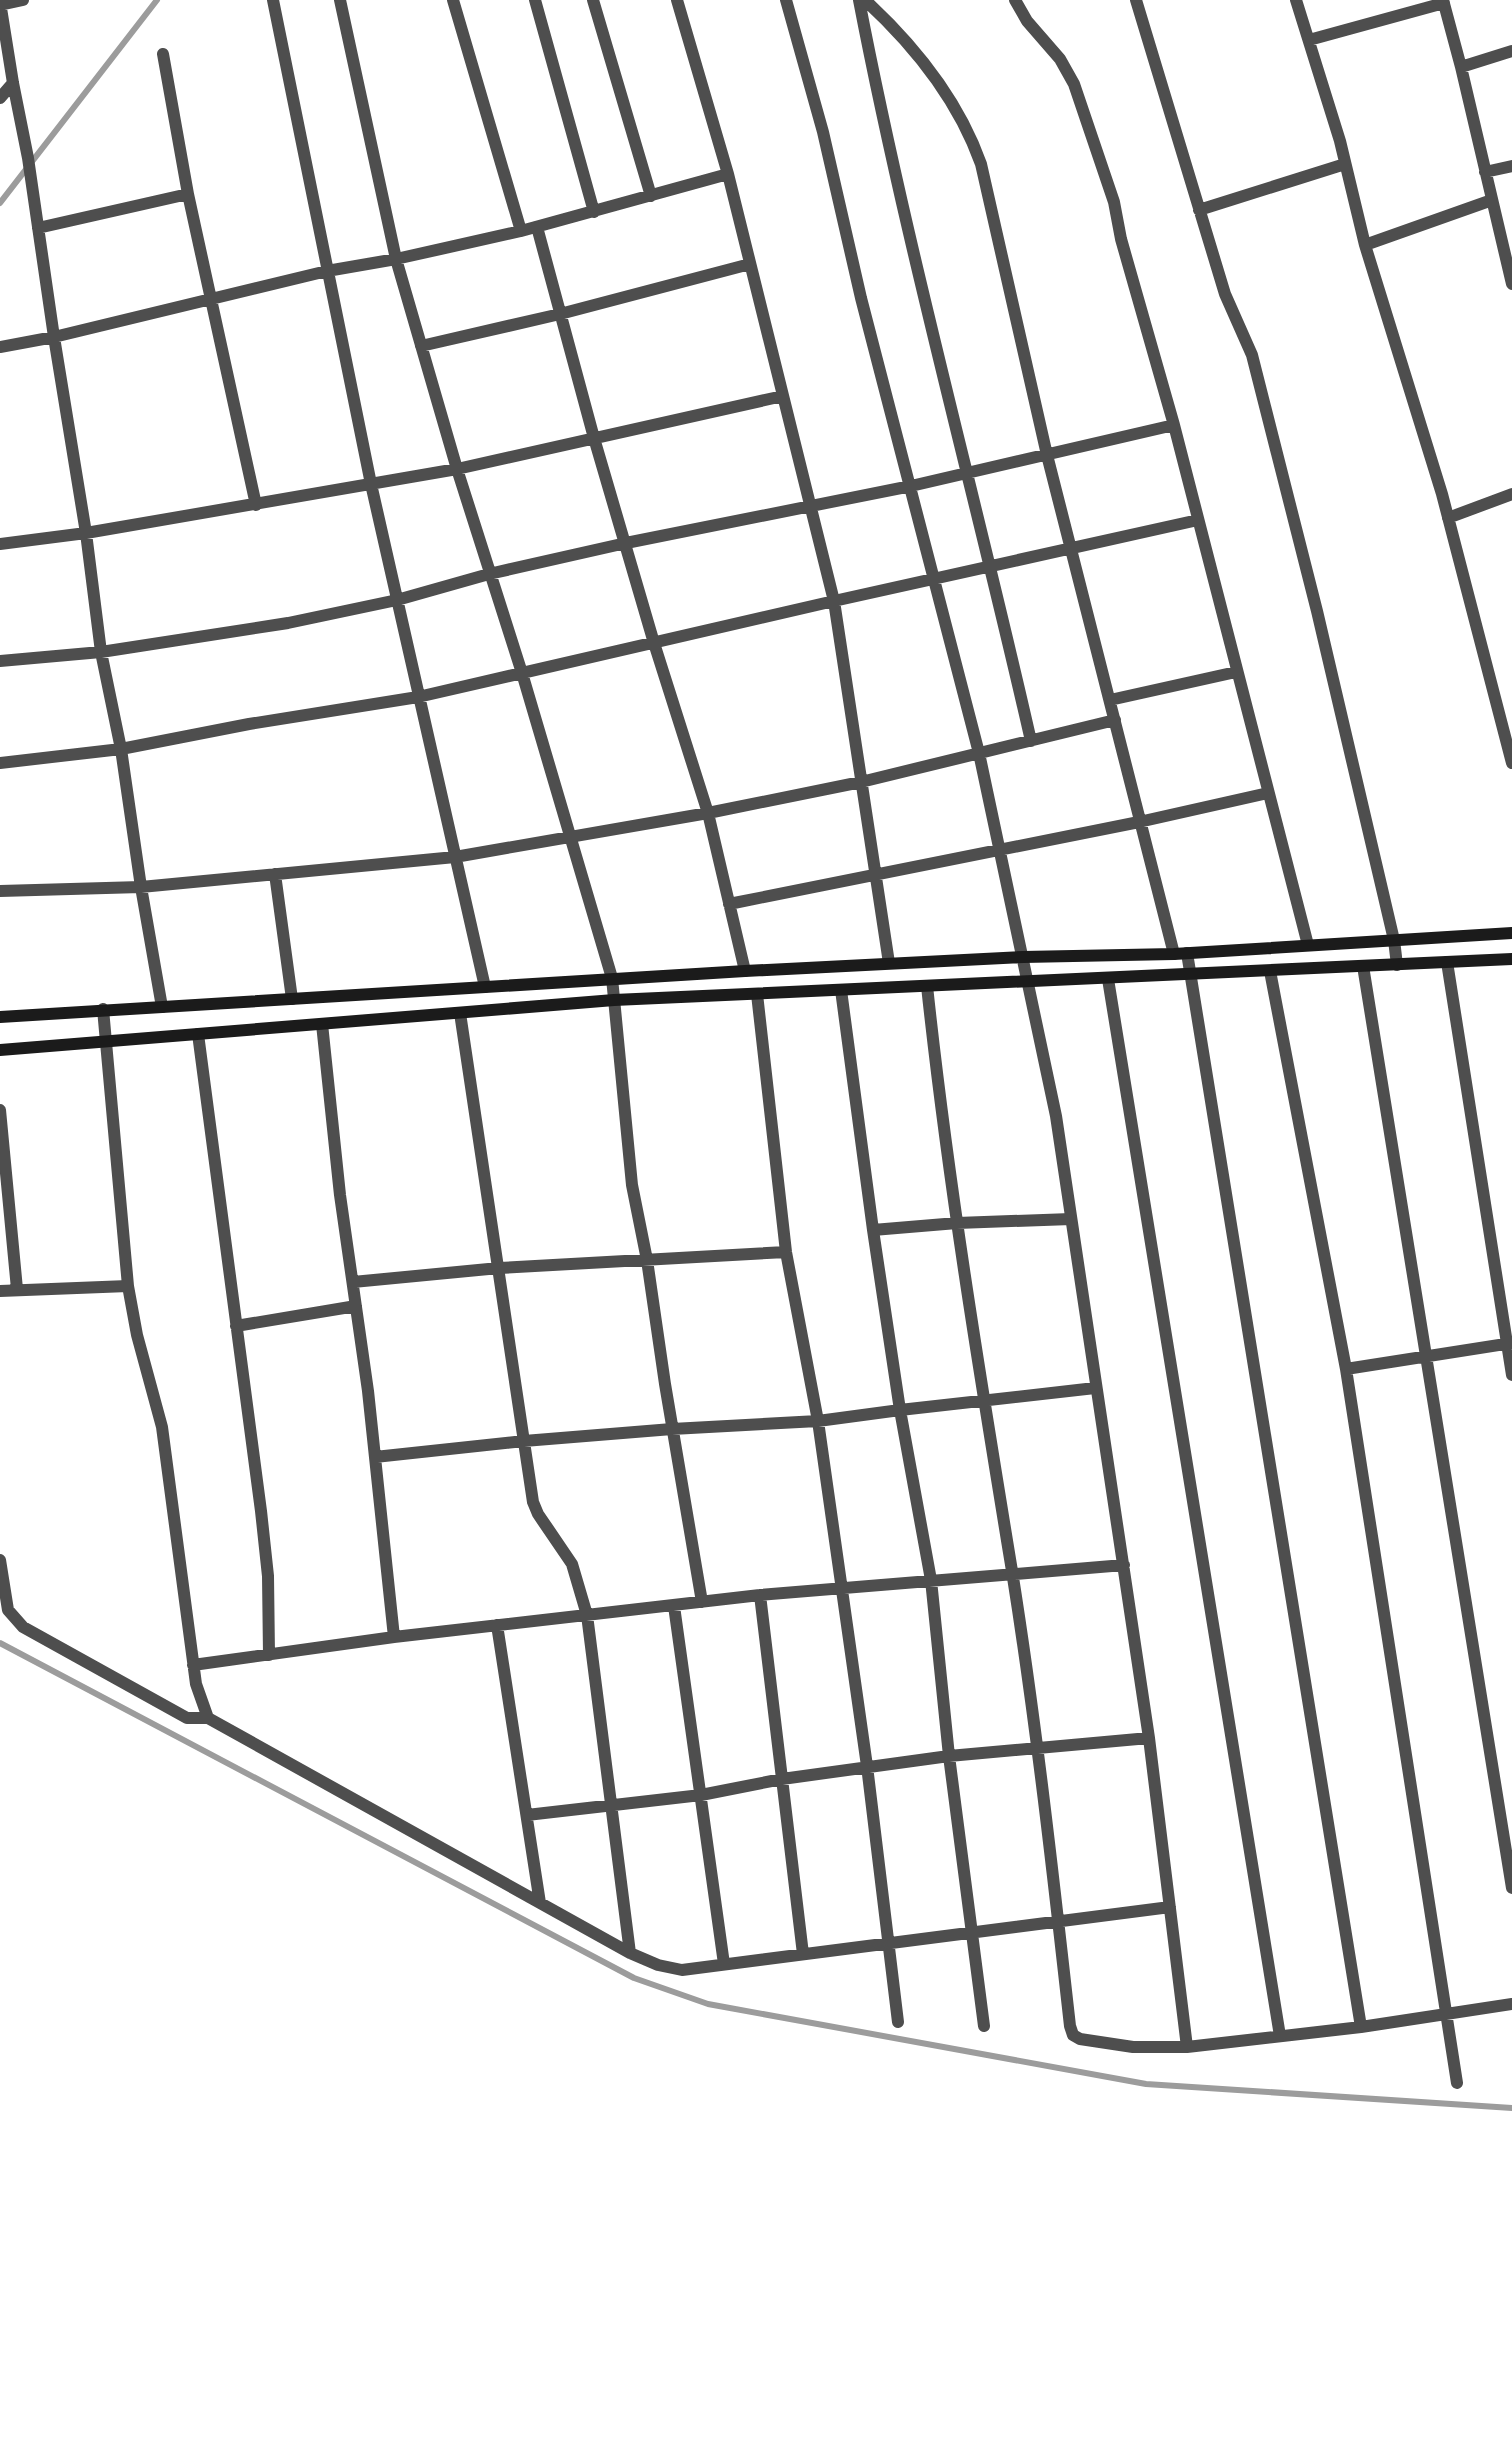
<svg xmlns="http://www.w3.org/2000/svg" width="1512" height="2452" viewBox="0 0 1512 2452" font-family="Cabin,sans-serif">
<rect width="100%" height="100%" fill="#fff"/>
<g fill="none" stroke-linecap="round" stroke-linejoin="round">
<!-- stream -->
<path stroke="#9c9c9c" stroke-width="6" d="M0 203 157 0
M0 1643 634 1978 708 2004 1146 2084 1512 2108"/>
<!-- minor -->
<path stroke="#4e4e4e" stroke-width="12" d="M273 0 371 484 485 987
M340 0 396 259 457 469 522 673 612 978 632 1185 647 1260 665 1384 702 1602
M453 0 521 231
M535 0 594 212
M593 0 651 196
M677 0 728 174 834 601 889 963
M786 0 823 132 861 298 979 753 1056 1116 1149 1738 1187 2047
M859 0C907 249 975 494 1031 741
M865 0C915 46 958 99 981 164L1047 455 1174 954
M1015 0 1027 21 1060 59 1074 84 1114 202 1121 239 1174 425 1308 945
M1136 0 1225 294 1252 355 1317 611 1394 940 1397 965
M1296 0 1340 141 1365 245 1442 494 1512 763
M1443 0 1461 67 1512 284
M0 2 13 83 28 158 54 337 86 533 101 652 121 749 141 887 162 1007
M0 5 23 0
M1309 40 1444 3
M163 54 188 194 256 505
M1461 67 1512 51
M0 98 13 83
M1485 172 1512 166
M1199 210 1345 164
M537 227 594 438 654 643 708 813 745 971
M38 228 188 194
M1365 245 1492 200
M421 346 560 314 750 264
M0 347 54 337 327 271 396 259 521 231 728 174
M1448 518 1512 494
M0 544 86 533 457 469 783 396
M0 661 101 652 288 623 397 600 489 574 626 543 911 486 1174 425
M1110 700 1236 672
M0 763 121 749 249 724 418 697 834 601 1198 520
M275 874 292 999
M0 891 141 887 455 857 708 813 861 782 1115 720
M729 904 1139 822 1268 793
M1187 953 1361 2027
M1447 962 1512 1375
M1363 966 1512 1888
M1270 971 1346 1369 1457 2083
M1108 979 1280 2036
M927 986C948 1182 980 1376 1012 1571 1036 1722 1053 1874 1070 2026L1073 2035 1080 2039 1133 2047H1187L1361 2027 1512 2004
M841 990 873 1230 900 1410 931 1580 949 1756 984 2026
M757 994 786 1252 818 1421 867 1766 898 2022
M103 1009 128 1286 137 1335 162 1427 196 1684 208 1718 630 1953 658 1965 682 1970 1170 1907
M460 1013 533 1502 538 1514 572 1564 587 1615 630 1953
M322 1024 340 1195 368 1391 394 1637
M198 1034 261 1511 268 1576 269 1655
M0 1110 17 1289
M873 1230 957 1223 1071 1219
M353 1282 499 1268 786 1252
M0 1291 128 1286
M236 1326 356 1306
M1346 1369 1512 1343
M375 1457 524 1441 672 1429 818 1421 900 1410 1095 1388
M0 1560 8 1610 23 1627 187 1718H208
M760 1595 803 1954
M674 1606 724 1964
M497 1625 540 1903
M193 1665 394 1637 760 1595 1124 1565
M527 1815 701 1795 782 1779 949 1756 1149 1738"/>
<!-- secondary -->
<path stroke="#1b1b1b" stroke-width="12" d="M0 1017 745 971 1023 957 1174 954 1512 933
M0 1050 614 1000 1512 959"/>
</g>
</svg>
